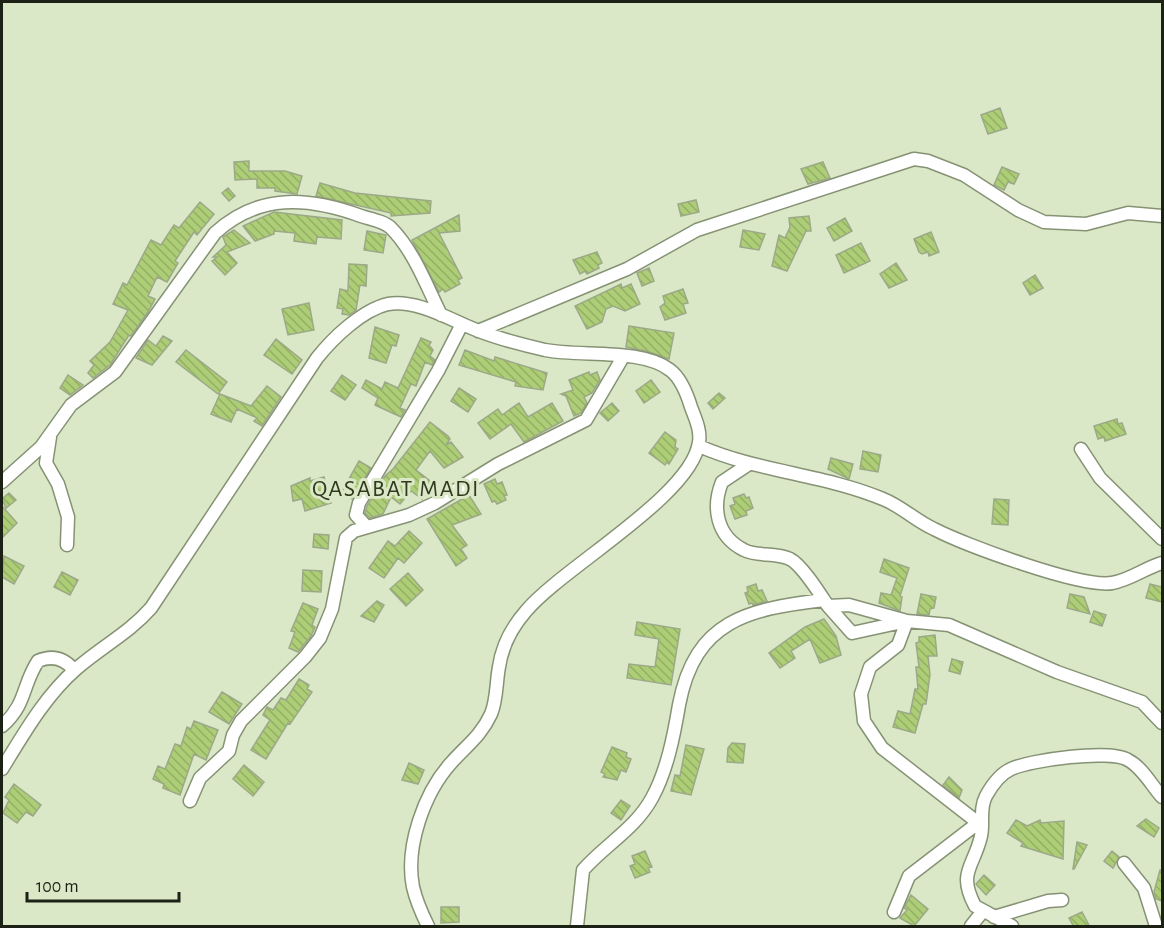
<svg xmlns="http://www.w3.org/2000/svg" width="1164" height="928" viewBox="0 0 1164 928" font-family="'Alegreya Sans',sans-serif">
<defs>
<pattern id="building-back-hatch" width="6" height="6" patternUnits="userSpaceOnUse" patternTransform="scale(1.5)"><rect width="6" height="6" fill="#adcd76"/><path d="M-1 5l2 2M0 0l6 6M5-1l2 2" fill="none" stroke="#94b065"/></pattern>
</defs>
<rect width="100%" height="100%" fill="#dae8c7"/>
<!-- building -->
<path fill="url(#building-back-hatch)" stroke="#9ca989" stroke-width="1.5" d="M1000 108 1007 128 988 134 981 115Z
M249 161V171H285L302 176 297 194 275 191V188H257V179L235 180 234 162Z
M823 162 830 178 808 184 801 169Z
M1002 167 1019 174 1014 184 1008 182 1004 190 994 185Z
M320 183 355 193 431 201 430 213 391 216V213L316 196Z
M228 188 235 196 229 201 222 193Z
M696 200 699 212 681 216 678 204Z
M200 202 214 214 197 235 194 232 175 261 178 263 167 282 157 277 148 296 155 299 148 312 131 336 129 335 110 365 93 378 88 373 94 365 90 361 110 342 128 310 113 304 123 283 127 285 151 240 161 245 174 225 179 228Z
M274 212 342 220 341 239 317 237 316 244 294 241 295 233 274 231V234L255 241 243 226Z
M459 215 460 231 439 233 462 278 458 280 460 284 445 292 443 289 439 292 412 240Z
M809 216 811 231H806L787 271 772 266 779 235 785 238 790 227 789 218Z
M845 218 852 231 834 241 827 228Z
M234 230 250 243 227 252 237 263 225 275 212 261 217 257H213L226 245 223 237Z
M743 230 765 234 759 250 740 247Z
M367 231 386 235 383 253 364 250Z
M931 232 939 252 929 256 928 252 922 254 919 252 914 239Z
M861 243 870 261 844 273 836 255Z
M597 252 602 263 598 265 599 268 587 274 585 271 580 274 573 260Z
M896 263 907 280 889 288 880 274Z
M349 264 367 265 366 286 360 285 356 310 349 315 342 314 343 309 337 308 340 289 348 291Z
M649 268 654 281 642 286 637 273Z
M1035 275 1043 288 1030 295 1023 283Z
M621 284 622 288 631 284 640 304 625 311 613 306 606 309 602 322 587 329 575 306Z
M683 289 688 303 683 304 686 313 665 320 660 307 665 303 663 296Z
M309 303 314 330 288 335 282 309Z
M629 326 674 333 669 359 646 351 626 347Z
M375 327 399 335 396 346 392 345 386 363 369 358Z
M163 336 172 341 152 365 136 358 148 340 156 346Z
M421 338 431 342 429 345 433 350 430 356 435 360 432 365 425 362 416 386 411 384 400 408 405 410 401 417 375 405 378 398 362 388 366 380 382 389 385 382 398 388Z
M276 339 302 360 292 374 264 355Z
M186 350 227 382 218 394 176 362Z
M465 350 494 361 495 357 547 373 543 390 515 386 516 382 459 365Z
M589 372 590 375 597 372 600 380 592 393 584 397 587 403 581 413 574 416 566 396 561 394 573 390 569 380Z
M68 375 83 385 70 395 60 388Z
M342 375 356 385 345 400 331 391Z
M651 380 660 392 644 403 636 391Z
M267 386 281 397 262 426 254 421 257 418 237 409 231 422 211 414 220 394 251 406Z
M459 388 476 399 468 412 451 401Z
M719 393 725 398 713 409 708 403Z
M519 403 528 417 552 403 563 421 524 442 511 424 490 439 478 423 498 409 502 415Z
M612 403 619 411 608 421 600 413Z
M1117 419 1118 424 1122 423 1126 434 1105 441 1104 437 1098 439 1094 426Z
M430 422 448 436 450 439 446 445 451 442 463 457 444 468 430 451 416 470 434 484 422 499 411 491 400 504 391 497 383 514 370 518 365 513 367 506 385 476 393 469Z
M665 432 676 440 675 447 678 449 669 464 667 462 665 465 649 453Z
M863 451 881 455 878 472 860 469Z
M831 458 853 464 849 479 828 469Z
M359 461 371 468 352 499 341 493Z
M324 477 331 503 305 511 302 499 293 501 291 486 310 478V481Z
M495 479 497 484 502 482 507 495 504 496 506 500 497 504 495 501 492 502 484 484Z
M9 493 16 500 6 508 2 499Z
M744 494 746 498 749 497 753 508 746 511 747 515 735 519 730 506 735 504 733 498Z
M469 495 481 514 452 525 467 545 461 549 467 558 456 566 427 519Z
M994 499 1009 500 1008 525 992 524Z
M2 506 17 523 2 538Z
M409 531 422 543 404 563 398 558 384 578 369 568 388 541 395 546Z
M314 534 329 535 328 549 313 547Z
M4 556 24 566 14 584 2 577Z
M884 559 909 568 900 596 902 597 900 611 879 603 881 593 891 595 897 578 880 572Z
M303 570 322 571 321 592 302 591Z
M62 572 78 580 70 595 54 587Z
M408 573 423 590 406 606 390 589Z
M756 584 758 591 762 590 767 601 753 605 752 603 749 604 745 593 748 592 747 587Z
M1150 584 1162 587V602L1146 598Z
M921 594 936 597 934 608 930 609 929 615 917 614Z
M1070 594 1084 597 1090 614 1067 608Z
M377 601 384 605 374 622 361 616Z
M303 603 318 609 312 625 315 627 311 636 298 652 289 648 295 632 291 631Z
M1094 611 1106 615 1102 626 1090 622Z
M824 619 836 636 841 655 820 663 810 639 791 651 795 658 780 668 769 653 805 627Z
M637 622 680 629 671 685 627 678 629 664 655 667 659 639 635 635Z
M935 635 937 656H928L930 675 926 704H923L915 733 893 727 898 711 910 714 915 689H918L916 667H919L916 643 919 642V637Z
M952 659 963 662 960 674 949 671Z
M299 679 309 685 307 689 312 692 290 724 288 723 266 759 251 750 270 720 263 715 267 707 273 710 281 698 286 700Z
M222 692 242 704 229 724 209 712Z
M194 721 218 730 206 760 194 754 180 795 163 788 164 784 153 779 158 766 165 769 175 744 181 746 187 727 191 729Z
M732 743 745 744 743 763 727 762 728 748Z
M686 745 704 749 691 795 671 791 675 775 680 776Z
M612 747 627 753 626 757 631 759 626 772 621 770 617 780 603 777 605 774 601 772Z
M409 763 424 770 418 784 402 780Z
M244 765 264 782 253 796 233 779Z
M949 777 962 790 959 798 943 785Z
M14 784 41 805 33 816 26 812 17 823 3 813 9 800 5 797Z
M621 800 630 806 621 820 611 813Z
M1146 819 1159 828 1154 837 1137 826Z
M1016 820 1027 826 1040 820 1041 823 1064 821 1063 859 1021 846 1023 843 1007 833Z
M1077 842 1087 845 1074 869H1073Z
M645 851 652 867 648 868 650 872 635 878 630 866 635 864 632 856Z
M1112 851 1119 857 1113 868 1104 861Z
M1160 870H1162V901L1156 899 1154 892Z
M984 875 995 885 986 895 976 884Z
M911 895 928 909 914 926 900 918 907 910 904 908Z
M441 907H459V922L441 923Z
M1082 912 1090 927H1074L1069 918Z"/>
<g fill="none" stroke-linecap="round" stroke-linejoin="round">
<!-- minor casing -->
<g stroke="#869274" stroke-width="15">
<path id="minor" d="M478 331 627 269 697 230 914 159 928 161 964 175 1018 210 1044 222 1086 224 1128 213 1162 216
M50 437 46 463 58 484 68 517 67 545
M699 446C758 472 823 474 883 499 901 506 916 521 934 529 965 545 1081 588 1112 583 1130 580 1145 568 1162 563
M1081 449 1100 478 1162 539
M749 464 722 482C712 507 716 536 744 550 757 557 775 552 790 559 802 565 820 594 828 606L849 605 907 621 949 625 1057 672 1142 702 1162 723
M2 482 41 447 71 405 115 372 215 233C259 193 308 197 361 216 370 219 384 221 391 228 414 251 427 287 441 315
M367 527 356 515 359 503 438 371 462 324
M828 606 852 633 907 621 898 645 870 667 861 694 864 721 882 748 981 825
M2 726C27 704 22 685 38 661 52 655 64 658 74 670
M2 769C23 735 45 696 76 669 101 647 129 633 151 608L317 358C333 338 362 310 388 304 418 299 452 321 479 331 500 339 523 345 545 350 581 357 642 348 670 370 681 378 687 394 691 407 695 418 701 430 699 442 692 496 563 567 526 611 512 627 502 646 499 667 496 683 497 700 491 714 481 736 466 746 451 763 424 793 405 847 413 887 416 900 422 914 428 926
M190 801 200 778 229 751 233 735 241 721 305 657 320 638 332 609 346 538 354 531 409 515 435 503 498 464 586 420 623 357
M1124 863 1144 888 1156 926
M894 912 909 876 978 823
M994 917 1048 901 1062 900
M577 926 583 870C606 844 635 829 652 798 667 771 674 735 679 705 695 620 748 609 824 600
M971 926 983 911
M1012 926 975 906C957 872 974 867 981 836 984 823 979 809 986 796 992 785 1000 774 1011 769 1030 760 1110 749 1128 760 1142 767 1152 786 1162 797"/>
</g>
<!-- minor -->
<use href="#minor" stroke="#fff" stroke-width="12"/>
</g>
<g text-anchor="middle" dominant-baseline="central" stroke-width="6" stroke-linejoin="round" paint-order="stroke">
<!-- quarter labels -->
<g font-size="24" letter-spacing="1.5" fill="#303a1f" stroke="#dae8c7">
<text x="396" y="489">QASABAT MADI</text>
</g>
</g>
<!-- border -->
<rect width="1164" height="928" fill="none" stroke="#1c2115" stroke-width="6"/>
<!-- scale -->
<path d="M27 892v9h152v-9" fill="none" stroke="#1c2115" stroke-width="3"/>
<text x="36" y="892" font-size="18" fill="#1c2115" stroke="#dae8c7" stroke-width="4.5" paint-order="stroke">100 m</text>
</svg>
